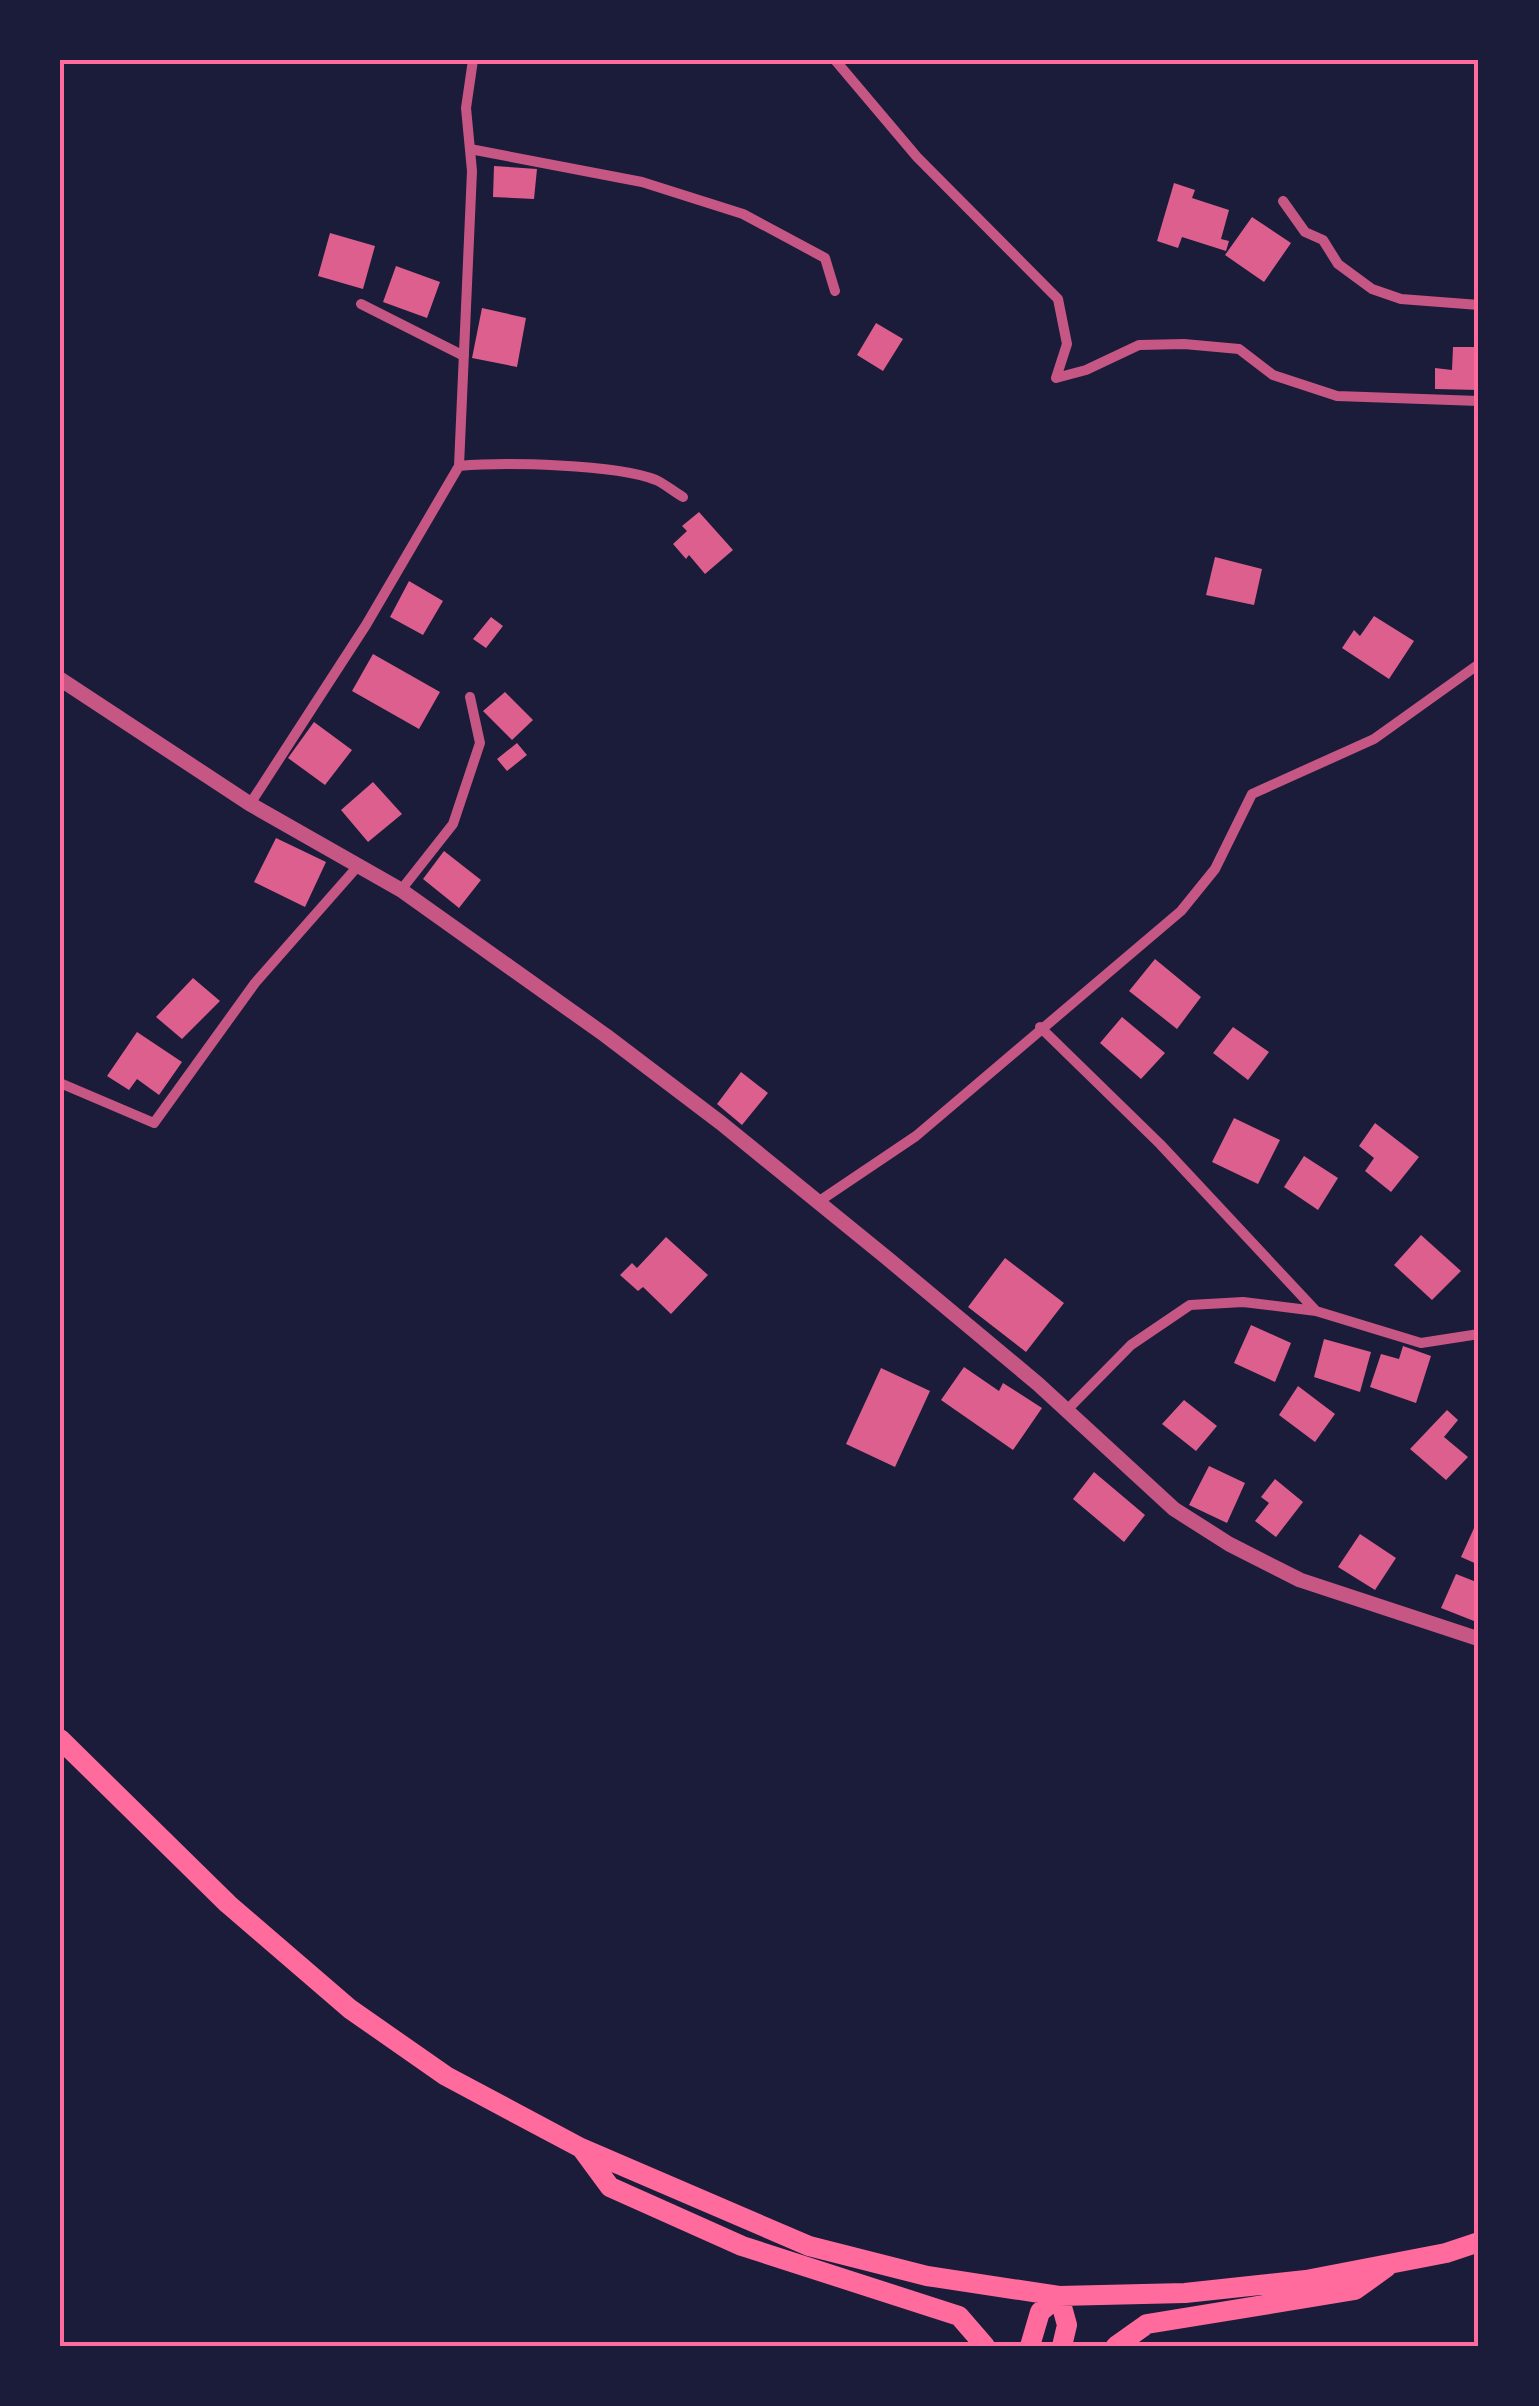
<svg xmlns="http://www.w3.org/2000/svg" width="1539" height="2406" viewBox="0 0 1539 2406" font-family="Montserrat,sans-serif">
<rect width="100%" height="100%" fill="#1b1b3a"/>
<!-- building -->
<path fill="#dd5f8e" d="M494 166 537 169 534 199 493 197Z
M1174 183 1195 190 1192 198 1229 210 1221 239 1229 241 1226 251 1182 237 1178 248 1157 241Z
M1252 217 1291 243 1264 282 1225 255Z
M330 233 375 246 363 289 318 276Z
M396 266 440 282 427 318 383 302Z
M482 308 526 318 517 367 472 358Z
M876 323 903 339 883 371 857 355Z
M1453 347H1479V390L1435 389V368L1452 370Z
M699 512 733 550 705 574 689 555 686 559 673 544 687 531 682 526Z
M1215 557 1262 569 1254 605 1206 595Z
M409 581 443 601 423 635 390 617Z
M1374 616 1414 641 1389 679 1342 648 1354 630 1360 636Z
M491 617 503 626 486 648 473 639Z
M373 654 440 692 419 729 352 691Z
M505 692 533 720 512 740 483 711Z
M314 722 352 750 325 785 288 758Z
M517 743 527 755 507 771 497 759Z
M373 782 402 814 368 842 341 810Z
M276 838 326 862 305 907 254 882Z
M444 851 481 880 459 908 423 879Z
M1155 959 1201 997 1177 1029 1129 991Z
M193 978 220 1001 182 1039 156 1017Z
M1122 1017 1165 1053 1141 1079 1100 1043Z
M1233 1027 1269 1052 1248 1080 1213 1053Z
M137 1032 182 1062 159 1095 137 1079 129 1090 107 1076Z
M741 1072 768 1093 742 1125 717 1104Z
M1234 1118 1280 1140 1258 1184 1212 1162Z
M1375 1123 1419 1157 1391 1192 1365 1171 1374 1158 1359 1146Z
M1304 1156 1338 1178 1318 1210 1284 1187Z
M1421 1235 1461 1271 1432 1300 1394 1265Z
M666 1237 708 1275 671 1314 643 1287 638 1291 620 1275 632 1263 637 1268Z
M1005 1258 1064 1303 1026 1352 968 1307Z
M1251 1325 1291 1343 1275 1382 1234 1363Z
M1324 1339 1371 1352 1360 1392 1314 1377Z
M1403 1346 1431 1356 1416 1403 1370 1387 1381 1354 1399 1359Z
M964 1367 999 1391 1003 1383 1042 1408 1013 1450 941 1400Z
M881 1368 930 1391 895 1467 846 1444Z
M1298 1386 1335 1414 1315 1442 1279 1415Z
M1184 1400 1217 1426 1196 1451 1162 1424Z
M1447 1410 1458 1420 1444 1437 1468 1457 1446 1480 1410 1449Z
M1209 1466 1245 1483 1227 1523 1189 1505Z
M1094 1472 1145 1515 1124 1542 1073 1499Z
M1275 1479 1303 1502 1276 1537 1255 1521 1269 1503 1261 1497Z
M1479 1517V1565L1461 1557Z
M1360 1534 1396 1558 1375 1590 1338 1567Z
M1456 1574 1479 1583V1623L1441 1608Z"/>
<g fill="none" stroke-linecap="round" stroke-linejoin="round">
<!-- minor -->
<path stroke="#c65784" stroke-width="10" d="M835 60 917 157 1058 299 1067 344 1056 378 1086 370 1139 345 1184 344 1239 349 1273 375 1337 396 1479 401
M470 149 642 182 743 214 825 258 835 291
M1283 201 1305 232 1323 240 1338 264 1372 289 1401 299 1479 305
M361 304 464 356
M459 466C503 462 616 464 656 480 665 484 674 492 683 497
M250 804 366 625 459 466 472 171 466 108 473 60
M401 890 453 824 480 743 470 697
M1040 1027 1160 1144 1316 1311
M60 1083 154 1123 255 983 358 866
M818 1202 916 1136 1181 911 1215 869 1252 794 1374 739 1479 664
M1067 1410 1131 1345 1190 1305 1243 1302 1316 1311 1421 1343 1479 1334"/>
<!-- tertiary -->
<path stroke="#c65784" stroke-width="15" d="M60 679 250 804 401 890 605 1035 721 1123 887 1258 1038 1384 1174 1509 1229 1544 1300 1580 1479 1639"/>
<!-- primary -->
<path stroke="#ff6b9d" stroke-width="20" d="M60 1739 228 1904 350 2009 446 2076 581 2148 809 2246 927 2276 1059 2296 1185 2293 1306 2280 1446 2253 1479 2242
M582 2149 610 2187 742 2246 959 2316 985 2346
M1030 2346 1040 2312 1059 2296 1067 2325 1062 2346
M1116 2346 1147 2324 1355 2290 1387 2267"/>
</g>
<!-- border -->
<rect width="1539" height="2406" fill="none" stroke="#1b1b3a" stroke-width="125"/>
<rect x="62" y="62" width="1414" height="2282" fill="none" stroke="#ff6b9d" stroke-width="4"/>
</svg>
